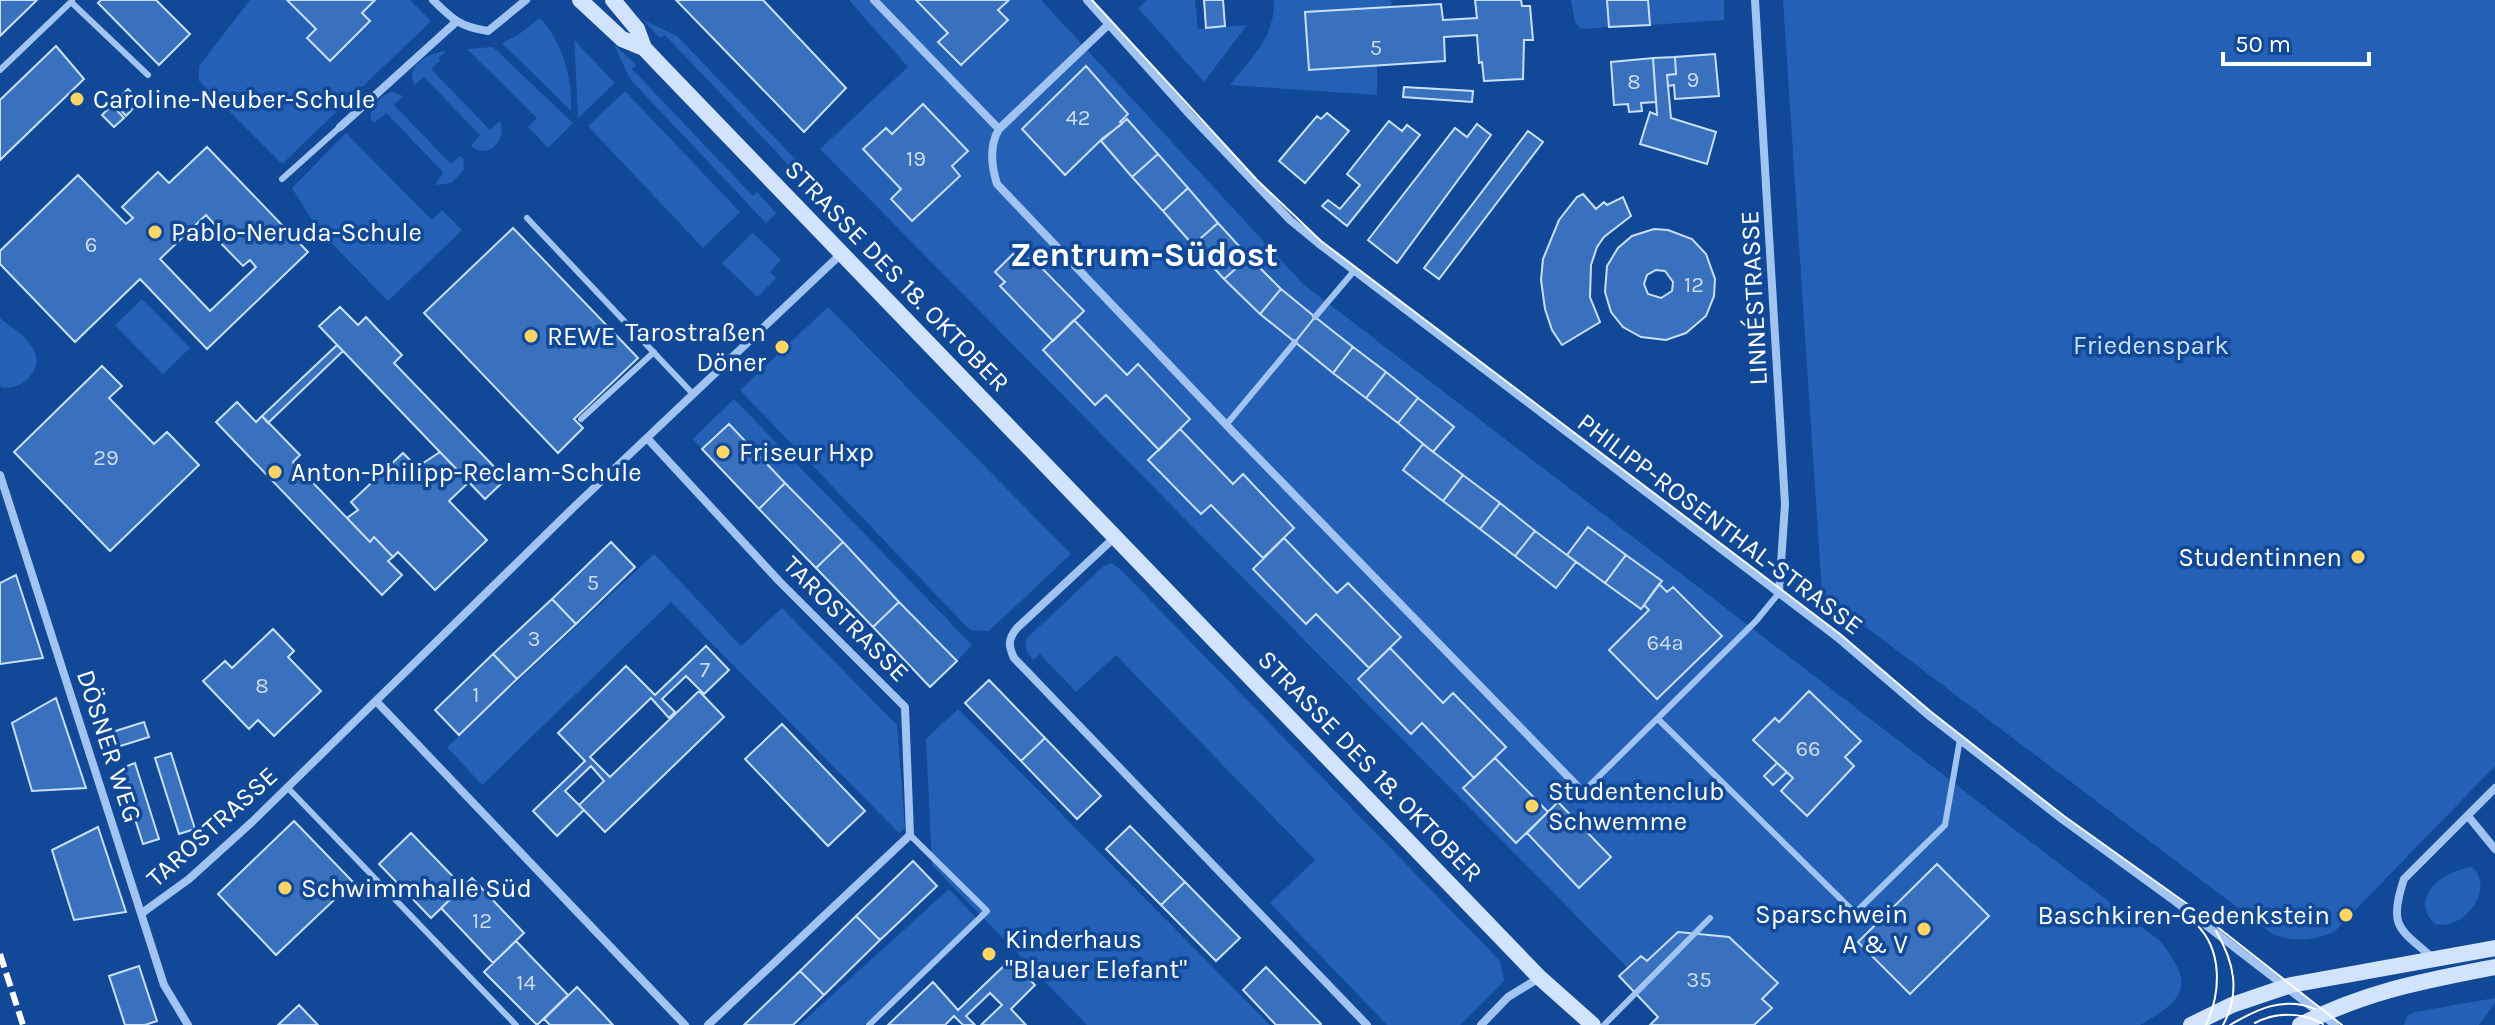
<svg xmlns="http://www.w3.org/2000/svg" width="2495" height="1025" viewBox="0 0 2495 1025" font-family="Karla,sans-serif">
<rect width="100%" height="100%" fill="#114897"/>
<!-- green -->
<path fill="#2461b6" d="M250 0H410L431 21 282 164 199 81V66Z
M849 0H1041L1303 284 2160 941C2196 986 2185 999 2140 1025H1684L820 149 908 67Z
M1147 0H1195L1198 29 1247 25 1204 82 1138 8Z
M1274 0H1391L1392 7 1305 13 1309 70 1377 66V95L1230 85C1252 57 1275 37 1274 0Z
M1571 0H1607L1609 27 1581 29 1575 22Z
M1648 0H1724V20L1650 25Z
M1783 0H2495V766L2334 932C2312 941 2297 942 2274 935L1822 594Z
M540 18C562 41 573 79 571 111L502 43 518 35Z
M643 20 677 36 804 168 798 175 665 35 660 38Z
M574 40 615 83 578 118 575 51Z
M613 43 636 65 632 69 753 196 757 192 776 213 766 223 630 79Z
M493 47 573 123 548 148 528 127 537 118 467 49Z
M444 51 445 53 438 58 440 60 431 69 490 130 500 121C508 139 488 161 471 146L480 135 424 77 415 85C404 66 427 54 444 51Z
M625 91 740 212 703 248 588 126Z
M392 92 403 96 394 105 451 164 460 156 463 158 464 170 451 183 435 185 443 172 386 113 374 123 371 120C369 108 380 95 392 92Z
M346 133 432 220 442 210 462 230 388 301 317 228 292 188Z
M753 233 781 260 770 272 776 278 757 297 722 263Z
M142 299 190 348 163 374 115 325Z
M828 307 1071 554 989 631 970 630 740 390Z
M0 318C16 331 50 351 31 375 22 385 15 388 2 388L0 385Z
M734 399 972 645 957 661 729 424 702 449 693 439Z
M654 554 741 646 782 608 897 725 905 828 899 833 671 602 482 785 447 747Z
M1111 563 1120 569 1500 961 1504 981 1460 1025H1387L1270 903 1315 860 1116 655 1076 692 1040 654 1033 660C1027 652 1024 648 1027 638L1104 566Z
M958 709 1270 1025H1087L932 865 926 739Z
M2472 867C2495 886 2467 931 2435 924 2407 898 2444 870 2472 867Z
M949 889 976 918 864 1025H799Z
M2495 998V1003L2479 1025H2404L2407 1016 2415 1012Z"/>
<!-- building -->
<path fill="#3a71bf" stroke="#c9e0fd" stroke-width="2" fill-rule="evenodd" d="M0 0H37L0 36Z
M101 0H156L190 34 159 65 98 3Z
M287 0H375L362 13 370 21 330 61 307 38 316 29Z
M676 0H763L846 88 804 132Z
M916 0H1009L998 10 1008 20 961 65 938 42 948 33Z
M1204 0H1223L1225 26 1206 28Z
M1475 0H1521L1522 6H1530L1533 40H1524L1523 79 1484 81 1482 62 1479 63 1477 35 1444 37 1445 61 1309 70 1305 12 1441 4 1443 20 1477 18Z
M1607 0H1648L1650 25 1609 27Z
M56 46 84 79 0 160V100Z
M1715 54 1719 96 1675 99 1674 85 1668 86 1667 75 1676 74 1675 57Z
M1675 57 1676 74 1667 75 1671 118 1716 132 1707 164 1640 144 1650 112 1657 115 1653 58Z
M1653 58 1656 102 1641 103 1642 111 1629 112 1628 104 1614 105 1611 62Z
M1086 66 1128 114 1120 122 1122 124 1103 138 1065 175 1022 129Z
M1404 87 1473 91 1472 102 1403 97Z
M128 89 140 101 126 116 114 103Z
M923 104 968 151 952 166 960 176 912 221 891 199 901 189 863 149 886 128 892 134Z
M112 105 124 118 114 127 102 115Z
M1327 113 1349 131 1305 183 1279 161 1317 116 1321 119Z
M1127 119 1158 154 1132 177 1101 141Z
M1389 121 1402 131 1407 125 1420 135 1347 226 1322 206 1328 200 1340 209 1360 185 1347 174Z
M1477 124 1491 135 1397 263 1368 240 1455 128 1467 137Z
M1528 131 1543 142 1439 279 1424 268Z
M207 147 308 252 207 349 140 279 75 342 0 264V251L78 175 126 224 133 218 122 207 158 172 169 183ZM206 215 216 226 210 232 243 266 250 260 256 267 210 311 160 259Z
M1158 154 1188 188 1163 211 1132 177Z
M1188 188 1218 223 1193 245 1163 211Z
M1583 194 1596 209 1604 202 1607 205 1623 197 1631 216 1604 237 1597 247 1591 265 1590 297 1600 322 1562 345 1552 330 1545 309 1541 280 1543 259 1559 220 1577 197Z
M1218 223 1249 257 1224 279 1193 245Z
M513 228 638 358 574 419 583 428 558 453 424 313Z
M1654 229 1668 230 1692 239 1706 254 1715 279 1714 296 1706 316 1686 333 1666 340 1641 337 1623 327 1611 312 1605 292 1607 266 1618 248 1632 236ZM1656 270 1665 271 1673 282 1672 291 1661 298 1648 294 1644 284 1647 275Z
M1013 254 1023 264 1031 257 1084 311 1053 341 1000 286 1005 282 995 272Z
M1249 257 1281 289 1260 314 1224 279Z
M1281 289 1315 317 1295 342 1260 314Z
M340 307 358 325 366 317 379 331 402 355 394 363 506 479 485 499 319 326Z
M1315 317 1353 347 1333 373 1295 342Z
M1074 320 1127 375 1138 364 1190 419 1159 450 1106 395 1095 405 1043 350Z
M337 345 343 351 268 423 262 416Z
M1353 347 1386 372 1366 398 1333 373Z
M102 366 122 386 109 398 154 444 167 432 199 465 110 551 14 452Z
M1386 372 1418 398 1398 423 1366 398Z
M1418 398 1454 427 1433 452 1398 423Z
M237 402 256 422 262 416 300 455 293 462 370 542 374 537 393 557 388 561 402 575 382 595 216 422Z
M729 424 785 483 759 509 702 449Z
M1180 429 1233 484 1243 474 1294 528 1263 558 1211 505 1201 514 1148 460Z
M1423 444 1463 475 1443 501 1403 470Z
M440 452 469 482 449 501 487 540 435 590 398 552 393 557 374 537 370 542 347 518 358 510 351 502 403 453 417 467Z
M1463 475 1500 503 1480 529 1443 501Z
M785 483 843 542 816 568 759 509Z
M1500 503 1535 531 1515 556 1480 529Z
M1588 527 1626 555 1605 583 1567 555Z
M1535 531 1576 562 1556 588 1515 556Z
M1284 538 1337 593 1348 583 1401 637 1369 668 1316 614 1306 624 1253 569Z
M611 542 635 567 576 624 552 599Z
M843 542 899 602 873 627 816 568Z
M1626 555 1662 581 1641 609 1605 583Z
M16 575 43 658 0 664V583Z
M1659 584 1667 592 1673 587 1722 636 1657 699 1609 650 1649 610 1644 605Z
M552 599 576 624 517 679 493 654Z
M899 602 957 661 930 687 873 627Z
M273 629 294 651 288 657 321 691 274 736 258 720 249 729 203 681 225 661 232 668Z
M706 646 729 670 704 694 686 676 662 699 675 712 669 718 651 698 590 757 610 777 699 691 724 717 605 832 579 805 604 781 591 766 565 791 584 810 557 836 533 811 585 761 558 733 626 666 655 695Z
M1390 648 1443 703 1453 693 1506 747 1474 778 1422 723 1411 734 1358 679Z
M493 654 517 679 459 735 435 710Z
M989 680 1045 738 1021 761 965 703Z
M1809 691 1861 741 1845 757 1854 766 1807 816 1781 791 1793 778 1753 740 1775 718 1779 722Z
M56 698 86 788 32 791 12 723Z
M144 722 149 737 111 749 106 734Z
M782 724 865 811 828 846 745 759Z
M1045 738 1101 796 1077 819 1021 761Z
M171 753 195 829 179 834 155 758Z
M1495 758 1548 812 1516 843 1463 788Z
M135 763 159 839 143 844 119 769Z
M1777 763 1787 772 1773 785 1764 776Z
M1558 802 1611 857 1579 888 1527 833Z
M294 821 353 882 276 955 218 894Z
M1130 826 1185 882 1161 905 1106 849Z
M98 827 126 912 74 920 52 850Z
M411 833 463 887 431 918 379 864Z
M913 861 937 886 880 940 856 916Z
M1937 864 1989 916 1910 994 1858 942Z
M472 878 524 933 493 963 441 908Z
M1185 882 1240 938 1216 961 1161 905Z
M856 916 880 940 824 995 800 971Z
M1678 932 1729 937 1778 983 1762 999 1772 1008 1754 1025H1650L1658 1017 1619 976 1641 956 1647 961Z
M516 941 568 995 537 1025 484 972Z
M1010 960 1035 985 1011 1009 1026 1025H981L1002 1005 990 993 966 1016 975 1025H963L954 1016 945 1025H888L933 982 958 1010Z
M139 966 157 1021 145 1025H125L109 976Z
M1266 967 1321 1024 1320 1025H1276L1243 990Z
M800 971 824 995 793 1025H744Z
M577 987 601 1012 613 1025H550L544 1019Z
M299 1005 318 1025H278Z"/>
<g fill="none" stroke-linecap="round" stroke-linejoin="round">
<!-- service -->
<path stroke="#a1c4f3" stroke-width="6" d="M71 2 148 75
M0 70 72 1
M282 179 340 127
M527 218 693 394
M1315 317 1354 271
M581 419 654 352
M1226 425 1295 342
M1658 719 1855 913 1945 825 1960 739
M287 787 516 1025
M1583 792 1756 621 1779 593
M869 1025 987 911 910 835
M1604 1025 1710 918"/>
<!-- minor -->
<path stroke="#a1c4f3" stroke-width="8" d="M433 0C452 19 460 27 488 31L526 0
M874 0 999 129
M1087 0 1191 116 1290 220 1318 243 1837 637 1927 714 2062 819 2176 902 2335 1025
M1755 0 1785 504 1779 593
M1109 24 999 129C989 146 991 165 997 184L1235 434 1583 792
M340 127 456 22
M647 438 779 581 905 707 910 835 708 1025
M0 475 164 985 188 1025
M1115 537 1017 628C1008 639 1008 645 1014 658L1367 1025
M376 701 685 1025
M2468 816 2495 849
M142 913 189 879 252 822 575 506 842 253
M2435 960C2401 929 2387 929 2404 879L2495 788
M1481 1025 1508 997 1539 978"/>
<!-- secondary -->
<path stroke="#d1e3fd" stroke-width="16" d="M580 0 622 39 644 48
M613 0 637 29 644 48 662 67 1539 977 1593 1025
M2191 1025 2232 1005 2291 985 2495 948
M2300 1025C2367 991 2423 981 2495 967"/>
<!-- tram -->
<path stroke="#fff" stroke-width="2" d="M1092 0 1257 180 1321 241 1840 634 1930 711 2064 816 2197 911 2342 1025
M2196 924C2223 950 2221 993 2206 1025
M2216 931C2234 962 2241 992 2223 1025
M2255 1023C2275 1012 2303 1012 2323 1024
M2230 1025C2257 1009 2284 996 2315 1009"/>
<!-- rail -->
<path stroke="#fff" stroke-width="6" stroke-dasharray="14 6" stroke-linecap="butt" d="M0 954 23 1025"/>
</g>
<!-- markers -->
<g fill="#ffd664" stroke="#114897" stroke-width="3">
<circle cx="77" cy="99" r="8"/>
<circle cx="155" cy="232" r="8"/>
<circle cx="531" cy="336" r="8"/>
<circle cx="782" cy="347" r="8"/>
<circle cx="723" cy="452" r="8"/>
<circle cx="275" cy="472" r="8"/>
<circle cx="2358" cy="557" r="8"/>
<circle cx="1532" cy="806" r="8"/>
<circle cx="285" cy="888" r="8"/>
<circle cx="2346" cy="915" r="8"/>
<circle cx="1924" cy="929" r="8"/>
<circle cx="989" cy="954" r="8"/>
</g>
<g text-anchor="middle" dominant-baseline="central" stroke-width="7" stroke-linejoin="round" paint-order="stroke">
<!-- number labels -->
<g font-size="22" fill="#cedcef">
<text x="1376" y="48">5</text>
<text x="1693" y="80">9</text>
<text x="1634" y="82">8</text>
<text x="1078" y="118">42</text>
<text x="916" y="159">19</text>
<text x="91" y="245">6</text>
<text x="1694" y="285">12</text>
<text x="106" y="458">29</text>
<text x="593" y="583">5</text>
<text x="534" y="639">3</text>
<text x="1665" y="643">64a</text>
<text x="705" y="670">7</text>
<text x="262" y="686">8</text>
<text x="476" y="695">1</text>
<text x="1808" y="749">66</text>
<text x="482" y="921">12</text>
<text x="1699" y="980">35</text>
<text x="526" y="983">14</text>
</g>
<!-- poi labels -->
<g font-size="26" fill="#fff" stroke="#114897" text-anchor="start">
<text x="93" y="99">Caroline-Neuber-Schule</text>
<text x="171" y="232">Pablo-Neruda-Schule</text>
<text x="766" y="332" text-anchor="end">Tarostraßen<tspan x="766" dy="30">Döner</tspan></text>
<text x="547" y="336">REWE</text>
<text x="739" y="452">Friseur Hxp</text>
<text x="291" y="472">Anton-Philipp-Reclam-Schule</text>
<text x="2342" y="557" text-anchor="end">Studentinnen</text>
<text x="1548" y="791">Studentenclub<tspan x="1548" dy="30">Schwemme</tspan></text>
<text x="301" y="888">Schwimmhalle Süd</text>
<text x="1908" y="914" text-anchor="end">Sparschwein<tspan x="1908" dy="30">A &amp; V</tspan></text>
<text x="2330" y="915" text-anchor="end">Baschkiren-Gedenkstein</text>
<text x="1005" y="939">Kinderhaus<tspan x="1005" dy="30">"Blauer Elefant"</tspan></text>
</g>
<!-- street labels -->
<g font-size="26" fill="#fff" stroke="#114897">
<text transform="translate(897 276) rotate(46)">STRASSE DES 18. OKTOBER</text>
<text transform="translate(1754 298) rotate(-93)">LINNÉSTRASSE</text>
<text transform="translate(1720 524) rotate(37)">PHILIPP-ROSENTHAL-STRASSE</text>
<text transform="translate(846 619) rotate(45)">TAROSTRASSE</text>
<text transform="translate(109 746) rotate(72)">DÖSNER WEG</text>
<text transform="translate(1370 766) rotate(46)">STRASSE DES 18. OKTOBER</text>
<text transform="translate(212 827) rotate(-42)">TAROSTRASSE</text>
</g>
<!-- park labels -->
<g font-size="26" fill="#c9e0fd" stroke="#114897">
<text x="2151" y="345">Friedenspark</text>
</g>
<!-- district labels -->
<g font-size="34" font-weight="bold" fill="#fff" stroke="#114897">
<text x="1144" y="255">Zentrum-Südost</text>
</g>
</g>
<!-- scale -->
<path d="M2223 52v12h146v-12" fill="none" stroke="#ffffff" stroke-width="4"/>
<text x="2235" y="52" font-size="24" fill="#ffffff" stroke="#114897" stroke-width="6" paint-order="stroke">50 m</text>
</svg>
